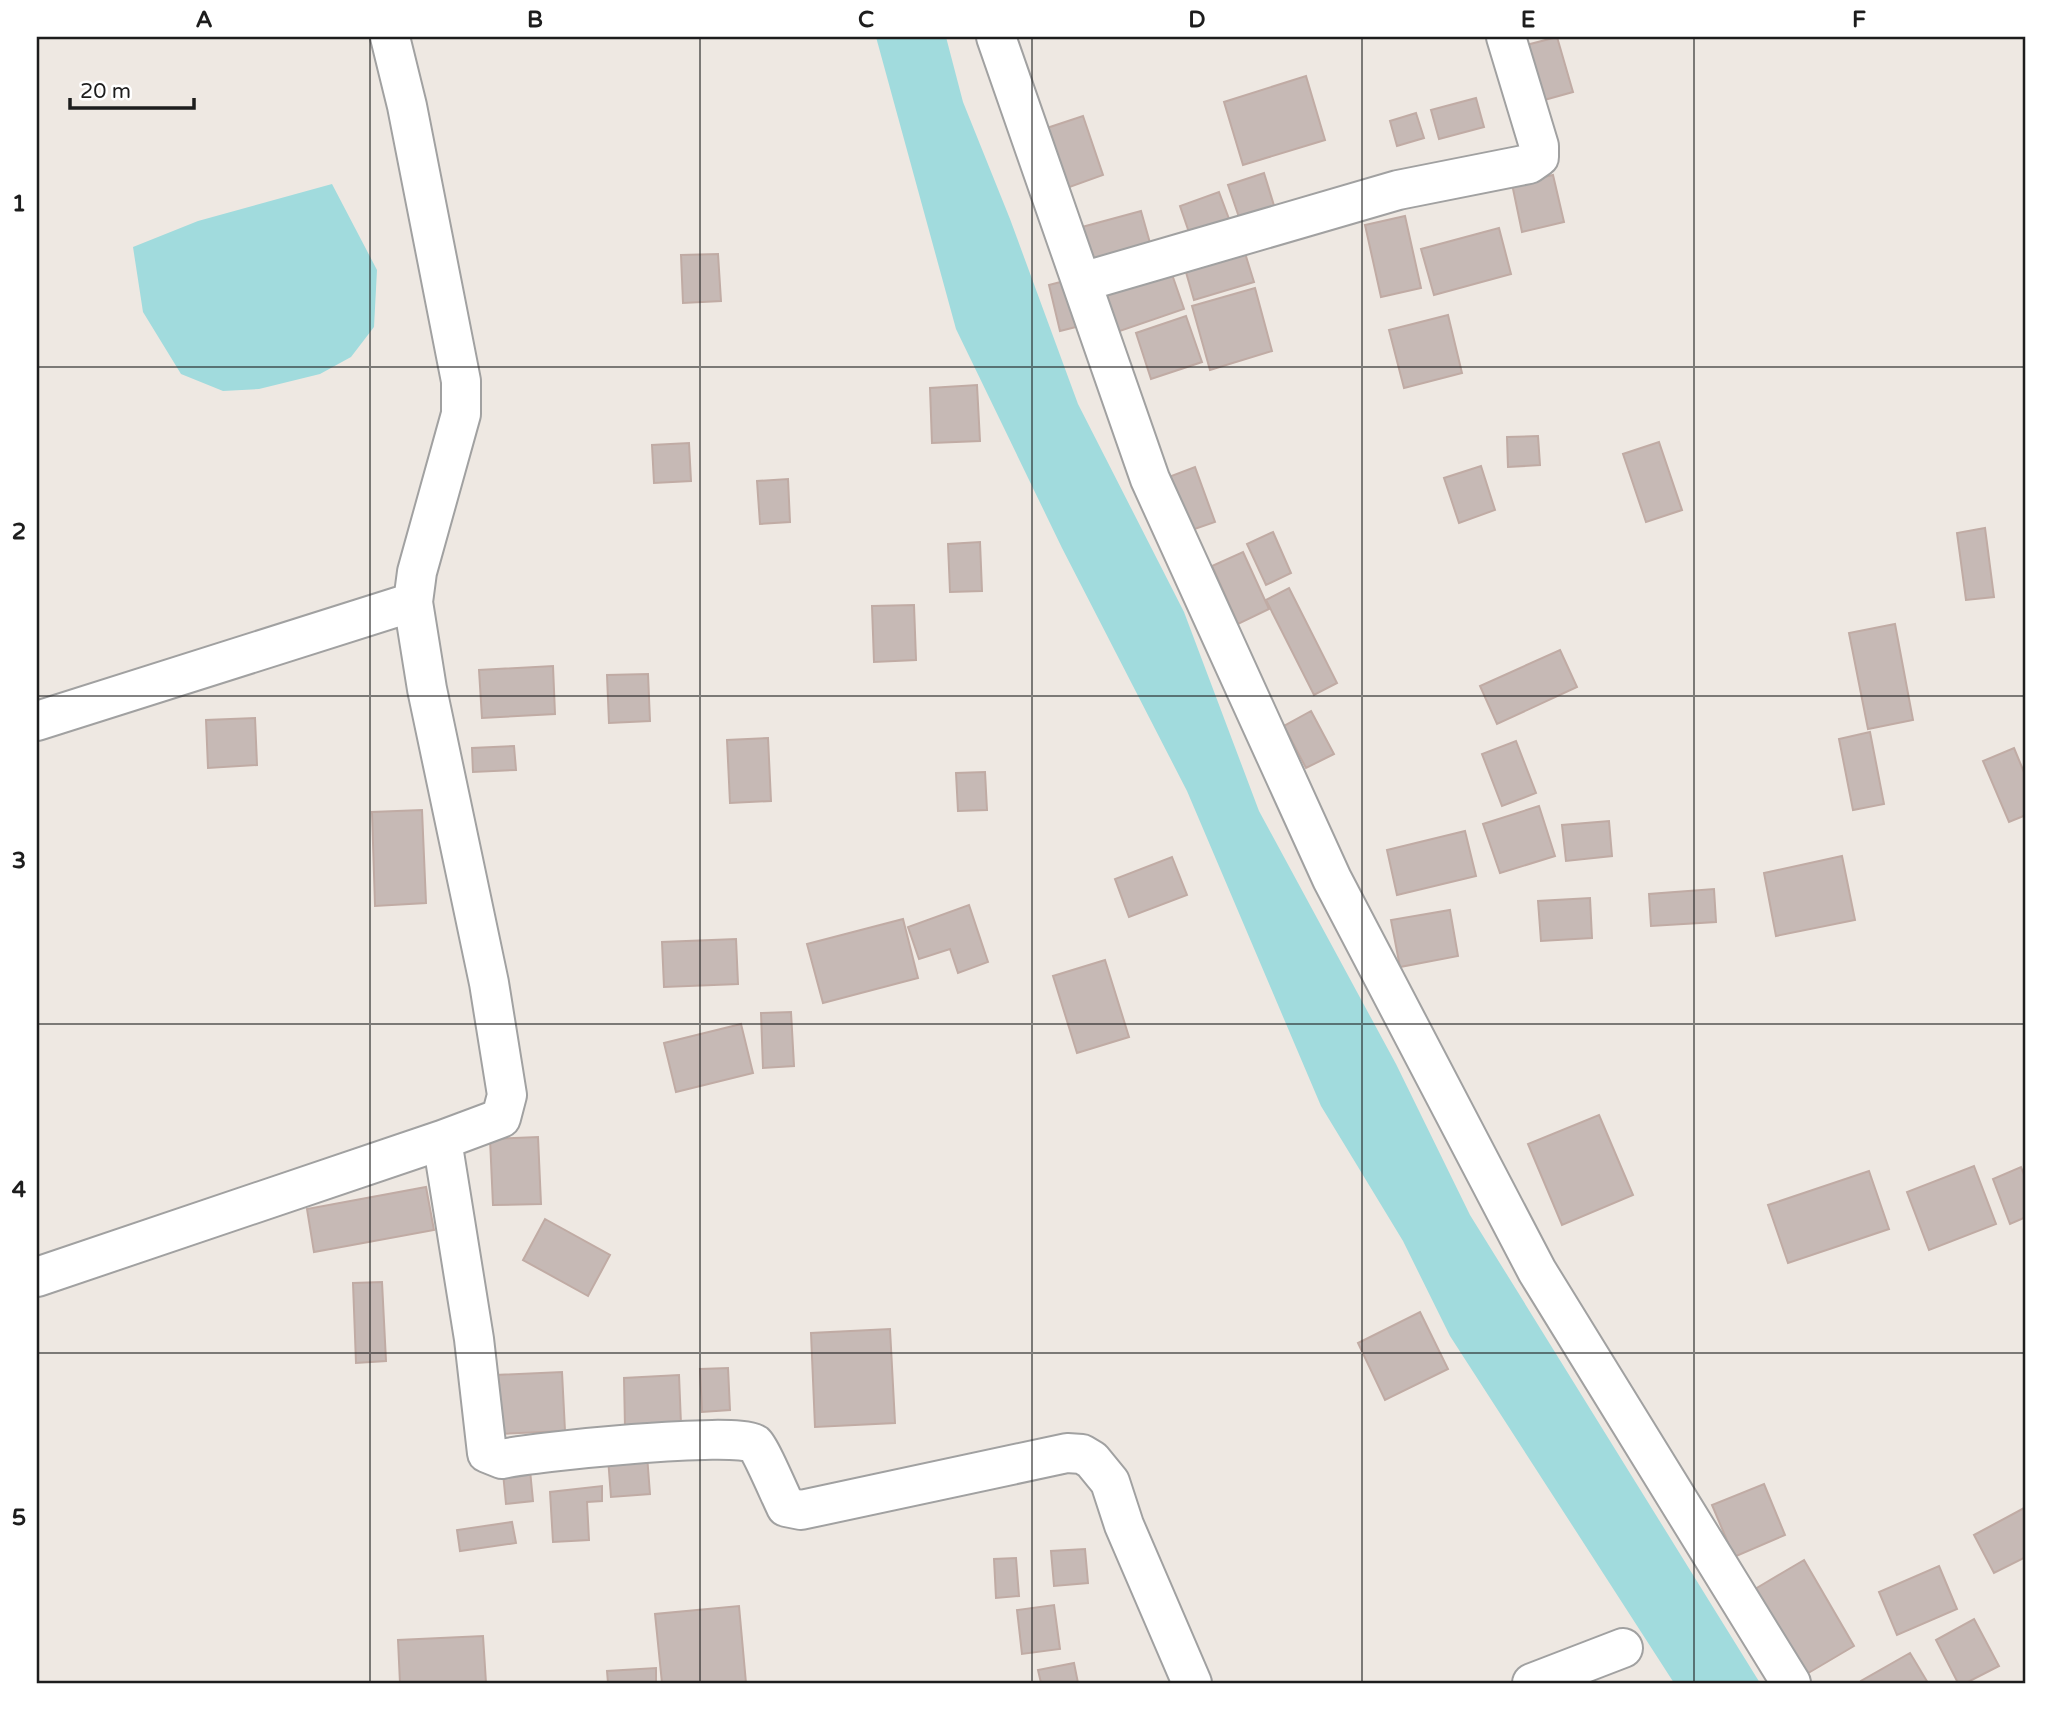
<svg xmlns="http://www.w3.org/2000/svg" width="2063" height="1720" viewBox="0 0 2063 1720" font-family="'Varela Round',sans-serif">
<rect width="100%" height="100%" fill="#eee8e2"/>
<!-- water -->
<path fill="#a1dbdd" d="M876 37H946L963 102 1010 219 1078 404 1184 612 1259 811 1396 1064 1470 1215 1760 1683H1674L1450 1336 1403 1241 1321 1106 1187 791 1062 548 956 329Z
M332 184 377 270 374 327 351 357 320 374 259 389 223 391 181 374 143 312 133 247 198 221Z"/>
<!-- building -->
<path fill="#c6b9b5" stroke="#c0aba4" stroke-width="2" d="M1557 37 1573 92 1530 104 1515 48Z
M1306 76 1325 140 1243 165 1224 102Z
M1476 98 1484 127 1439 139 1431 110Z
M1416 113 1424 138 1397 146 1390 121Z
M1083 116 1103 175 1064 189 1044 129Z
M1264 173 1276 212 1241 223 1228 185Z
M1553 175 1564 222 1522 232 1512 184Z
M1219 192 1232 227 1192 241 1180 206Z
M1141 211 1152 250 1091 265 1082 227Z
M1405 216 1421 288 1381 297 1365 225Z
M1499 228 1511 274 1434 295 1421 249Z
M1240 237 1254 282 1194 300 1181 255Z
M718 254 721 301 683 303 681 255Z
M1167 260 1184 309 1111 334 1094 286Z
M1072 279 1084 325 1060 331 1049 285Z
M1255 288 1272 351 1210 370 1192 306Z
M1448 315 1462 373 1404 388 1389 330Z
M1186 316 1202 362 1151 379 1136 333Z
M977 385 980 441 932 443 930 388Z
M1538 436 1540 465 1508 467 1507 437Z
M1659 442 1682 510 1646 522 1623 454Z
M689 443 691 481 654 483 652 445Z
M1481 466 1495 510 1459 523 1444 478Z
M1195 467 1215 522 1186 532 1166 478Z
M788 479 790 522 760 524 757 481Z
M1985 528 1994 597 1966 600 1957 533Z
M1273 532 1291 573 1266 585 1247 544Z
M980 542 982 591 950 592 948 544Z
M1243 552 1269 609 1238 624 1212 566Z
M1289 588 1337 683 1314 695 1266 600Z
M914 605 916 660 874 662 872 606Z
M1895 624 1913 720 1868 729 1849 633Z
M1560 650 1577 687 1497 724 1480 686Z
M553 666 555 714 482 718 479 670Z
M648 674 650 721 609 723 607 675Z
M1311 711 1334 754 1306 768 1284 726Z
M255 718 257 765 208 768 206 720Z
M1870 732 1884 804 1853 810 1839 739Z
M768 738 771 801 730 803 727 740Z
M1516 741 1536 793 1502 806 1482 754Z
M514 746 516 770 473 772 472 748Z
M2014 748 2026 777V815L2009 822 1983 761Z
M985 772 987 810 958 811 956 773Z
M1539 806 1555 856 1500 873 1483 824Z
M422 810 426 903 375 906 372 812Z
M1609 821 1612 856 1566 861 1562 825Z
M1465 831 1476 876 1397 895 1387 850Z
M1842 856 1855 920 1776 936 1764 873Z
M1172 857 1187 895 1129 917 1115 879Z
M1714 889 1716 922 1651 926 1649 894Z
M1590 898 1592 938 1541 941 1538 901Z
M969 905 988 962 958 973 950 949 919 959 908 927Z
M1450 910 1458 956 1400 967 1391 920Z
M903 919 918 978 823 1003 807 944Z
M736 939 738 984 664 987 662 942Z
M1105 960 1129 1037 1077 1053 1053 976Z
M791 1012 794 1066 763 1068 761 1013Z
M741 1024 753 1073 676 1092 664 1043Z
M1599 1115 1633 1195 1562 1225 1528 1144Z
M538 1137 541 1204 493 1205 490 1139Z
M1974 1166 1996 1224 1929 1250 1907 1192Z
M2021 1167 2026 1180V1217L2010 1224 1993 1179Z
M1869 1171 1889 1229 1788 1263 1768 1205Z
M426 1187 434 1230 314 1252 307 1209Z
M545 1219 610 1255 588 1296 523 1260Z
M382 1282 386 1361 356 1363 353 1283Z
M1420 1312 1448 1369 1385 1400 1358 1343Z
M890 1329 895 1423 815 1427 811 1333Z
M728 1368 730 1410 702 1412 700 1369Z
M562 1372 565 1431 498 1434 496 1375Z
M679 1375 681 1424 625 1427 624 1378Z
M647 1455 650 1494 611 1497 608 1458Z
M530 1470 533 1501 506 1504 503 1473Z
M1764 1484 1785 1535 1734 1557 1712 1505Z
M602 1486V1501L587 1502 589 1540 553 1542 550 1492Z
M2026 1507V1557L1994 1573 1974 1535Z
M512 1522 516 1543 460 1551 457 1530Z
M1085 1549 1088 1583 1054 1586 1051 1551Z
M1016 1558 1019 1596 996 1598 994 1559Z
M1804 1560 1854 1646 1805 1675 1755 1589Z
M1939 1566 1957 1609 1897 1635 1879 1592Z
M1054 1605 1060 1649 1022 1654 1017 1610Z
M739 1606 746 1683H662L655 1614Z
M1974 1619 1999 1666 1966 1683H1958L1936 1640Z
M483 1636 486 1683H400L398 1640Z
M1910 1653 1928 1683H1862L1861 1681Z
M1074 1663 1078 1683H1041L1038 1670Z
M656 1668V1683H608L607 1671Z"/>
<g fill="none" stroke-linecap="round" stroke-linejoin="round">
<!-- street casing -->
<g stroke="#a1a1a1" stroke-width="42">
<path id="street" d="M390 37 407 106 461 381V414L417 572 413 602 427 689 489 983 507 1095 501 1118 442 1140
M996 37 1150 479 1332 879 1537 1271 1791 1683
M1082 282 1398 190 1529 164 1539 157V146L1506 37
M37 721 413 602
M37 1277 442 1140 474 1339 487 1453 502 1459C532 1452 737 1431 755 1444 760 1448 781 1497 786 1507L801 1510 1067 1453 1082 1454 1092 1460 1110 1482 1124 1525 1192 1683
M1532 1683 1623 1648"/>
</g>
<!-- street -->
<use href="#street" stroke="#fff" stroke-width="38"/>
</g>
<!-- grid -->
<path fill="none" stroke="#1d1d1d" stroke-width="2" stroke-opacity="0.55" d="M370 37V1683M700 37V1683M1032 37V1683M1362 37V1683M1694 37V1683M37 367H2026M37 696H2026M37 1024H2026M37 1353H2026"/>
<!-- border -->
<rect width="2063" height="1720" fill="none" stroke="#ffffff" stroke-width="77"/>
<!-- scale -->
<path d="M70 98v10h124v-10" fill="none" stroke="#1d1d1d" stroke-width="3.5"/>
<text x="80" y="98" font-size="21" fill="#1d1d1d" stroke="#ffffff" stroke-width="5" paint-order="stroke">20 m</text>
<rect x="38" y="38" width="1986" height="1644" fill="none" stroke="#1d1d1d" stroke-width="2.5"/>
<g font-size="23" text-anchor="middle" font-weight="bold" fill="#1d1d1d">
<text x="204" y="27">A</text>
<text x="535" y="27">B</text>
<text x="866" y="27">C</text>
<text x="1197" y="27">D</text>
<text x="1528" y="27">E</text>
<text x="1859" y="27">F</text>
<text x="19" y="211">1</text>
<text x="19" y="539">2</text>
<text x="19" y="868">3</text>
<text x="19" y="1197">4</text>
<text x="19" y="1525">5</text>
</g>
</svg>
